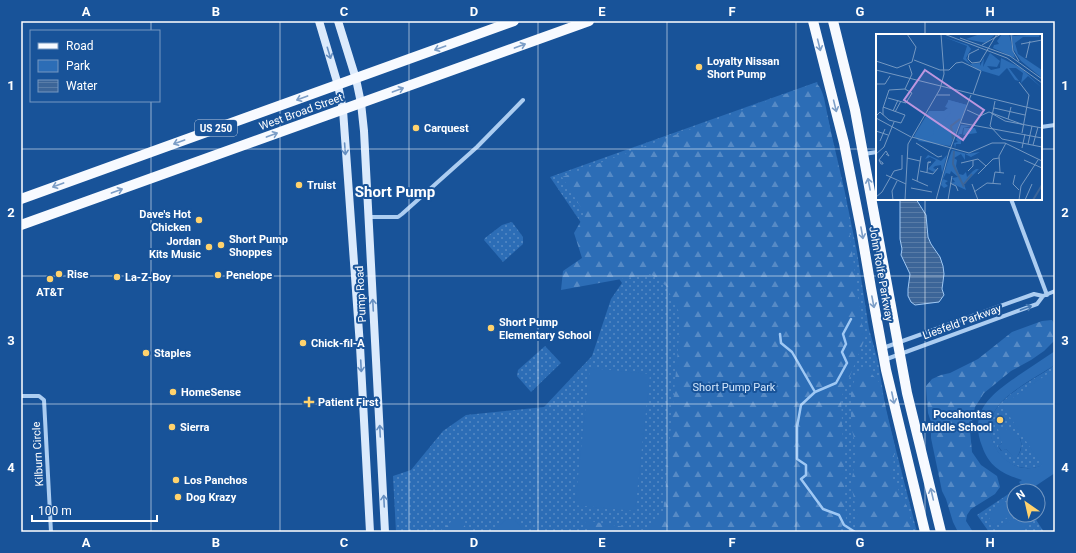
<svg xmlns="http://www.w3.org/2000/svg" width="1076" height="553" viewBox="0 0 1076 553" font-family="Roboto,sans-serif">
<defs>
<pattern id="green-dots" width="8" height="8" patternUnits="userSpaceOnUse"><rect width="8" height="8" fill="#2c6db6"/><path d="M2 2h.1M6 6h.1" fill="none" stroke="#568ac5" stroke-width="1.8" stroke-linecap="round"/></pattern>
<pattern id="forest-firs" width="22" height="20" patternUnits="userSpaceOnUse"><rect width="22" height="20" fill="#2c6db6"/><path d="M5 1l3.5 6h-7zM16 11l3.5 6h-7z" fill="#568ac5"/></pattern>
<pattern id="water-rules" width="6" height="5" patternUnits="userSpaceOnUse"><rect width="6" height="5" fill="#3c6598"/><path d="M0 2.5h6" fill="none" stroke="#597ca7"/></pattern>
</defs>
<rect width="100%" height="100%" fill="#185399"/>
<!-- green -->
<path fill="url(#green-dots)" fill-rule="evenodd" d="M817 82 827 115 844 188 857 252 869 329 878 361 886 411 917 532H396L393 476 411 470 443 431 466 415 544 407 592 356 611 299 622 283 550 177Z
M512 222 523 237V244L503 262 484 240 485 238 502 225Z
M545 346 561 363 531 392 517 376 518 370Z
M1055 365V459C1047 464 1037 469 1026 468 999 467 980 433 996 409 1007 392 1038 377 1055 365ZM1020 438C1023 447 1021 452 1016 458L1006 449 1001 451 998 446 1002 443Z
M1016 489 1017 491H1014V515H1033L1044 532H989L977 515Z"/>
<!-- forest -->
<path fill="url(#forest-firs)" d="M815 83C821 86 822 92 824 98L846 206 864 341 841 398 846 520 838 532H593L583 520 643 530 663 514 681 316 666 286 652 275 649 274 561 290 563 271 582 258 574 233 585 214 562 177Z
M1052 320 1055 325V340L1044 351 1031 360 1011 371 984 393 975 407 970 430 972 452 981 465 997 476 1000 487 995 494 971 509 967 515 966 521 973 532H958L953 522 946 499 942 491 931 438V422L928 413 926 386 932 379 941 375 950 373 978 359 1012 332 1042 321Z
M865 367 880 383 895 447 892 477 909 511 913 532H853L858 519 851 484 857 450 851 426V389L858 372Z
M458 518 462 522 469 532H439L452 521Z"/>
<!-- pitch -->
<path fill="#2c6db6" d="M1055 351V365C1038 376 1007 392 996 409 977 438 1009 480 1042 465L1002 405 1055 369V473L1028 491H1025L1019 482 1022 480C1003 474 989 467 982 446 968 410 993 393 1019 375 1031 367 1043 359 1055 351Z
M590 368 650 374 635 511 575 505Z
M998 429C1018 427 1028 441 1016 459L1006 449 1002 451 998 446 1002 443Z
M1012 498 1014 501V513L994 526 987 514Z
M1019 515H1023L1029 525 1018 532H999L997 529Z
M507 519 515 520 525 532H492Z"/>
<!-- water -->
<path fill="url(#water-rules)" stroke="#9fc8f4" d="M900 199H916L926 215 928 237 931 244 940 257 943 266 944 274 942 289 944 295 939 302 915 305 911 302 908 296V289L910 274 901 255 902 249 900 239Z"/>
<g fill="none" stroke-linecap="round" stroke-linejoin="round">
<!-- stream -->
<path stroke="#9fc8f4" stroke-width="2.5" d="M851 319 843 334 846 344 842 352 847 363 836 383 815 392 801 405 797 427V459L806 465V475L801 479 823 509 839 515 844 525 855 532
M780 334 781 343 792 352 815 392"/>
<!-- street -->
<path stroke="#accdf1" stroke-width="4" d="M1041 127 1055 125
M864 154 877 152
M1011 199 1047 295
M369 217H398L402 214 477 147 523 100
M883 348 1034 294 1043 296
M884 360 1037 304 1043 296 1055 291
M21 396H39L44 400 51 532"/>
<!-- secondary -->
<path stroke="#dbeafc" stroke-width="8" d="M319 21 338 85 343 110 360 346 370 532
M338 21 356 79 361 103 364 131 385 532"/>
<!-- primary -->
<path stroke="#f7faff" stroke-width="10" d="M813 21 844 143 861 229 871 288 886 370 925 532
M833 21 855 110 907 393 941 532
M21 199 514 21
M21 225 589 21"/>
</g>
<!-- one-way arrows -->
<defs><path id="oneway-shaft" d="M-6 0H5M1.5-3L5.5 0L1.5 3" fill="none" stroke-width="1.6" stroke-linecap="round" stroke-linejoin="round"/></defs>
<g stroke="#7c9ec7">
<use href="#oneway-shaft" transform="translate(819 45) rotate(76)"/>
<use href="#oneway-shaft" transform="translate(520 46) rotate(-20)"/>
<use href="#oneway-shaft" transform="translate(440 48) rotate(160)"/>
<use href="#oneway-shaft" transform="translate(398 90) rotate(-20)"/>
<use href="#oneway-shaft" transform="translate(302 98) rotate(160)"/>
<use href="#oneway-shaft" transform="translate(835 106) rotate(76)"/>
<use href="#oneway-shaft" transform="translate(272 135) rotate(-20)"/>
<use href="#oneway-shaft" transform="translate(179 142) rotate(160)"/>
<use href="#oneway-shaft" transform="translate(869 184) rotate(-101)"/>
<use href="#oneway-shaft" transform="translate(58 185) rotate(160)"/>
<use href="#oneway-shaft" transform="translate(117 191) rotate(-20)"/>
<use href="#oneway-shaft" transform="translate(862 233) rotate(80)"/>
<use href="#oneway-shaft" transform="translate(873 302) rotate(79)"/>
<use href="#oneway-shaft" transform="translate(893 398) rotate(78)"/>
<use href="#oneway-shaft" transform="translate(932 494) rotate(-103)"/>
</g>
<g stroke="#668fc1">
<use href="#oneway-shaft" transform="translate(329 53) rotate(73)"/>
<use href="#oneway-shaft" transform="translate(345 149) rotate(86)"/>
<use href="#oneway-shaft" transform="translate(373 305) rotate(-93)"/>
<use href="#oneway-shaft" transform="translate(361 366) rotate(87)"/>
<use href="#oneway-shaft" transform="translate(380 431) rotate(-93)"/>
<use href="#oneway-shaft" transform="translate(384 501) rotate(-93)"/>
</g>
<use stroke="#4478b3" href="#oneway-shaft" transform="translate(1026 308) rotate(-20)"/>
<!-- grid -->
<path fill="none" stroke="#fff" stroke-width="1" stroke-opacity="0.55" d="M151 21V31M280 21V532M409 21V532M538 21V532M667 21V532M796 21V532M925 21V35M151 101V532M21 149H877M1041 149H1055M925 199V532M21 276H1055M21 404H1055"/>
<!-- markers -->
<g fill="#ffd26d" stroke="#185399" stroke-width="1.5">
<circle cx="699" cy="67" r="4"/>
<circle cx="416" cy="128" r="4"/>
<circle cx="299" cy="185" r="4"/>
<circle cx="199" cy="220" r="4"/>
<circle cx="221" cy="245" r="4"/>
<circle cx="209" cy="247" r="4"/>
<circle cx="59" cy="274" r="4"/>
<circle cx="218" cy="275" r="4"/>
<circle cx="117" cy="277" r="4"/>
<circle cx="50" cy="279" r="4"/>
<circle cx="491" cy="328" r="4"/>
<circle cx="303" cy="343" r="4"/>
<circle cx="146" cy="353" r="4"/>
<circle cx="173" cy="392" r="4"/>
<path d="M307 396h4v4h4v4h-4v4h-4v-4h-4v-4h4z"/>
<circle cx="1000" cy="420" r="4"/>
<circle cx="172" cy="427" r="4"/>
<circle cx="176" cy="480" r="4"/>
<circle cx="178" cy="497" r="4"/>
</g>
<g text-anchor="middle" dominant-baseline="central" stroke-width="4" stroke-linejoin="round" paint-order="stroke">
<!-- shield labels -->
<rect fill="#185399" stroke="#bacbe0" stroke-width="1" x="195" y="120" width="42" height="16" rx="3"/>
<g font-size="10" font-weight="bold" fill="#fff">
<text x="216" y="128">US 250</text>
</g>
<!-- poi labels -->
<g font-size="11" font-weight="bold" fill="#fff" stroke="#185399" text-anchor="start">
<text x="707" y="61">Loyalty Nissan<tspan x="707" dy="13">Short Pump</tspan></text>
<text x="424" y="128">Carquest</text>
<text x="307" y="185">Truist</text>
<text x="191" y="214" text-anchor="end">Dave's Hot<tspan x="191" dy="13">Chicken</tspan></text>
<text x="229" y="239">Short Pump<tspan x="229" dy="13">Shoppes</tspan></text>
<text x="201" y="241" text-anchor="end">Jordan<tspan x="201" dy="13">Kits Music</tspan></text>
<text x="67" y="274">Rise</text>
<text x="226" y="275">Penelope</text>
<text x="125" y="277">La-Z-Boy</text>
<text x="50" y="292" text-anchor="middle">AT&amp;T</text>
<text x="499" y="322">Short Pump<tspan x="499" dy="13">Elementary School</tspan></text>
<text x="311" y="343">Chick-fil-A</text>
<text x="154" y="353">Staples</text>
<text x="181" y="392">HomeSense</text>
<text x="318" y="402">Patient First</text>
<text x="992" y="414" text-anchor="end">Pocahontas<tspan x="992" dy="13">Middle School</tspan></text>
<text x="180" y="427">Sierra</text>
<text x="184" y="480">Los Panchos</text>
<text x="186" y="497">Dog Krazy</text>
</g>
<!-- street labels -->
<g font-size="11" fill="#fff" stroke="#185399">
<text transform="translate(301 112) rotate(-20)">West Broad Street</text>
<text transform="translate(881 274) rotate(80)">John Rolfe Parkway</text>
<text transform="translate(361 294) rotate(-93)">Pump Road</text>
<text transform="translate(962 322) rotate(-20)">Liesfeld Parkway</text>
<text transform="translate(38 454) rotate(-93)">Kilburn Circle</text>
</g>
<!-- park labels -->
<g font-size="11" fill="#d4e7fc" stroke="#185399">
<text x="734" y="387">Short Pump Park</text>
</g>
<!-- district labels -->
<g font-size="15" font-weight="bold" fill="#fff" stroke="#185399">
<text x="395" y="192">Short Pump</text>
</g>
</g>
<!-- overview -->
<g transform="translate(876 34)">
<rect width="166" height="166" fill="#185399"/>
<path d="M72 66 91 71 74 112 43 107 38 102 53 77H68L72 74Z" fill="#2c6db6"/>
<path d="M104 0H120L110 9 90 5ZM126 0H133L139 24 117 14 118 11 123 10 121 7ZM135 0 138 2 164 0 163 3H147L139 9 142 20 166 36V44L145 27 138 16ZM68 3 92 11 95 15 90 24 94 30 104 29V32L108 24 107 33 114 19 124 27 121 33 111 32 115 36 124 34 125 24 145 34 166 54 152 42 145 49 147 39 140 34H133L143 47 139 46 131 34 123 42 100 35 87 25 91 12ZM73 66 91 71 74 111 38 103 42 98 49 105 57 101 59 88 66 89 75 78 74 75 69 73ZM85 91 95 92 87 94 86 100H83L85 107V110H80L79 114 78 109 82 108 80 106ZM76 116 91 120 104 118 95 123 89 120V126L85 120 78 124 81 126 80 132 83 140 87 141 90 138 91 143 97 137 100 135H103L88 150 90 156 75 149 79 148 76 144 82 143 75 137 74 140 70 139 67 145 72 147 69 149 72 152 68 154 65 151 71 130ZM52 121 65 127 71 121 66 139 65 131 59 132 57 134 61 136 58 138 52 135 60 126 54 123 49 125Z" fill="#2c6db6"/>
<path d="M88 94H99L101 99 87 101Z" fill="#2c6db6"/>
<path fill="none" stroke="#3c6598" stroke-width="2" d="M77 105 75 92 84 85M78 117 77 130 88 153M88 150 96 140M157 166 166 151"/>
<path fill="none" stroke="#7498c2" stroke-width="1" d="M68 0 131 24 166 49M77 0H101M135 0 137 17 143 27M84 4 134 22 166 45M145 10 166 6M106 11 125 0M103 15 93 20 92 25 96 29 104 28 121 0M150 24 154 7M38 26 64 36H73L80 29 86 28 105 37 97 60M0 27 21 34 36 28 40 13 31 0M0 36 166 77M143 48 153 61 146 99M0 50H9L14 42M29 55 36 40 33 31M61 61H74M118 74 149 81M91 76 104 82 113 78 148 91M17 77 22 66M19 78 25 67M115 79 129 87 166 94M7 81V74L13 56 29 55 36 59 30 69 12 64M0 82 4 78 13 86 25 89 29 81 7 73M0 84 35 103M132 85 135 73M85 89 166 104M114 92 126 105 166 113M114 92 119 67M0 97 12 101M36 103 93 119 116 109H129L166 127M4 107 9 95M40 109 62 123 66 122M152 110 156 92M157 111 162 93M146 114 149 100M0 120 8 113 18 88M31 124 44 127M3 126 10 117 13 122 10 120M3 126 7 129V130H5ZM148 126 166 134M85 129 102 125 110 132M18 137 26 135V121M44 137 57 140 62 134M92 137 97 132V126M51 138 52 128H55L52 129M124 138 123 122 130 109M102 140 117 125 123 124M10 141 30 150M139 141 137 150 143 156M36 145 52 152M41 147 45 122M74 149 80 152 82 157M117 149 119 138 128 139M96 150 102 166M35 154 56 158M98 158 111 149 125 150M0 163 6 158 18 137M17 166 16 157 21 147M29 166 32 110 64 55 68 40 65 0M60 166 73 118 95 61M72 166 76 142M143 166 145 152 162 126M149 166 156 150"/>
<path fill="#bd96df" fill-opacity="0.15" stroke="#bd96df" stroke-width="2" d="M49 36 108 76 87 106 28 66Z"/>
<rect width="166" height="166" fill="none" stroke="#fff" stroke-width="2"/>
</g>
<!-- border -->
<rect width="1076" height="553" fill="none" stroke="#185399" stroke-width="44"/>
<!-- legend -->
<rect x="30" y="30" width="130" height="72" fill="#185399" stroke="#7498c2"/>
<rect x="38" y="43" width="20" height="6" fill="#f7faff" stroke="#7498c2"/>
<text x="66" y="50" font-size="12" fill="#ffffff">Road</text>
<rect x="38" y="60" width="20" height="12" fill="#2c6db6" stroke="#7498c2"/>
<text x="66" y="70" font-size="12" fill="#ffffff">Park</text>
<rect x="38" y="80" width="20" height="12" fill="url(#water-rules)" stroke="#7498c2"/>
<text x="66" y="90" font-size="12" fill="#ffffff">Water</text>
<!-- north arrow -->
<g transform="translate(1026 503) rotate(326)"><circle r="19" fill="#185399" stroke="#7498c2"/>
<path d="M0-3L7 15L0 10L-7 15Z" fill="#ffd26d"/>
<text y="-6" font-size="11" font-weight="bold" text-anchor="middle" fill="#ffffff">N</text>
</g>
<!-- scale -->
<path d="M32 515v6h125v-6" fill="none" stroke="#ffffff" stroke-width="2"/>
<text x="38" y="515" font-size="12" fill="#ffffff" stroke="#185399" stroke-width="3" paint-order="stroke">100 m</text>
<rect x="22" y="22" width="1032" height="509" fill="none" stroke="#fff" stroke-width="1.5"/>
<g font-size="13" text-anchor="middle" font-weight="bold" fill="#fff">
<text x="86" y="16">A</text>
<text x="216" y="16">B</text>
<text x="344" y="16">C</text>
<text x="474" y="16">D</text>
<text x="602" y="16">E</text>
<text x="732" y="16">F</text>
<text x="860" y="16">G</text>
<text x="990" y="16">H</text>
<text x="11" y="90">1</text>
<text x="1065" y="90">1</text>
<text x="11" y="217">2</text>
<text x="1065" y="217">2</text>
<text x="11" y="345">3</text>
<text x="1065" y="345">3</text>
<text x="11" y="472">4</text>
<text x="1065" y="472">4</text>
<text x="86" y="547">A</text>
<text x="216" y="547">B</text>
<text x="344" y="547">C</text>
<text x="474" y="547">D</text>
<text x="602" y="547">E</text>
<text x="732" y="547">F</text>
<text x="860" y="547">G</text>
<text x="990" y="547">H</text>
</g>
</svg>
